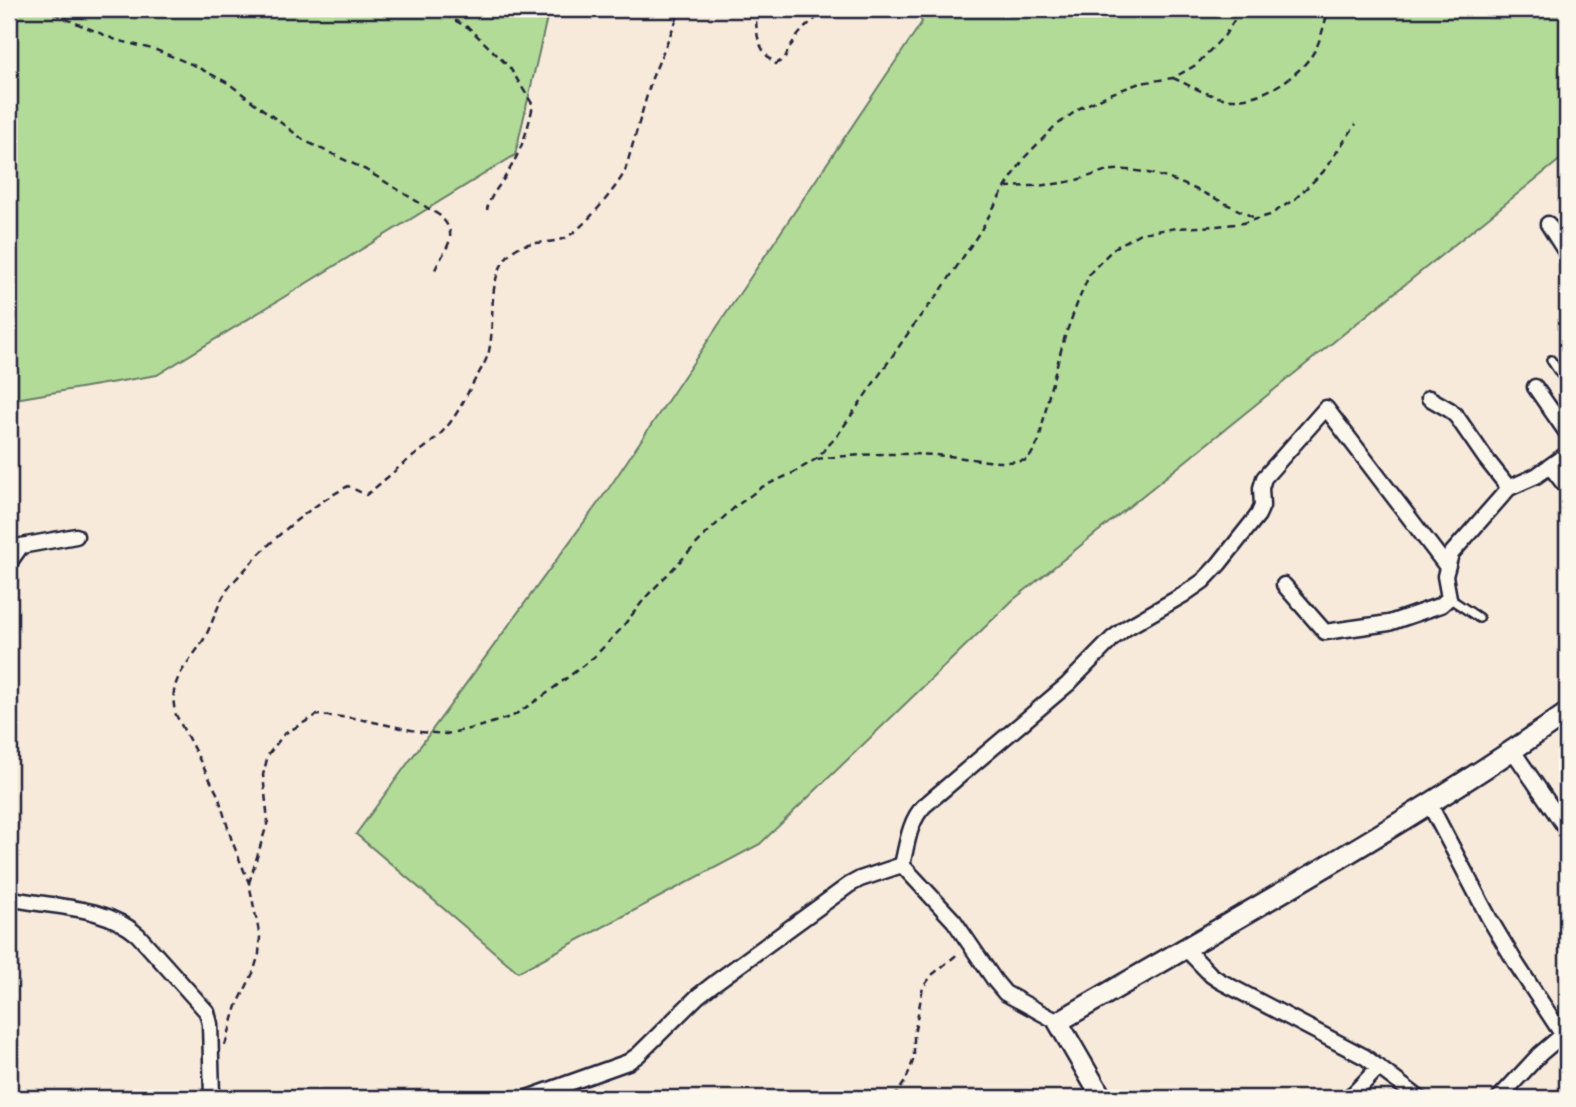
<svg xmlns="http://www.w3.org/2000/svg" width="1576" height="1107" viewBox="0 0 1576 1107" font-family="Pangolin,sans-serif">
<rect width="100%" height="100%" fill="#f7eadb"/>
<filter id="ink" filterUnits="userSpaceOnUse"><feTurbulence type="fractalNoise" baseFrequency=".0143" numOctaves="2"/><feDisplacementMap in="SourceGraphic" scale="14" xChannelSelector="R" yChannelSelector="G"/><feConvolveMatrix kernelMatrix="1 2 1 2 8 2 1 2 1" color-interpolation-filters="sRGB"/></filter>
<g filter="url(#ink)">
<!-- green -->
<path fill="#b2db98" stroke="#6a7e6a" stroke-width="2" d="M9 9H549L515 155 157 375 9 400Z
M914 9H1567V154L1013 600 760 844 518 972 356 834 609 488 922 22Z"/>
<g fill="none" stroke-linecap="round" stroke-linejoin="round">
<!-- lane casing -->
<g stroke="#22223b" stroke-width="12">
<path id="lane" d="M1551 360 1567 384
M1449 598 1479 618"/>
</g>
<!-- street casing -->
<g stroke="#22223b" stroke-width="19">
<path id="street" d="M1548 224 1567 254
M1535 387 1567 433
M1429 398 1450 410 1457 417 1486 459 1509 488 1536 476 1567 454
M1550 466 1567 488
M9 563 21 546 76 536
M1284 585 1325 632 1389 623 1441 605 1449 598 1445 576 1451 554 1509 488
M1513 751 1567 830
M1430 805 1489 918 1517 965 1562 1034
M902 865C907 845 909 821 924 806L1068 684 1113 638 1126 628 1183 595 1203 581 1219 564 1258 515 1262 506 1261 488 1264 478 1326 408 1447 567
M902 865 954 921 995 981 1005 993 1058 1022
M9 898C52 908 103 904 138 935L207 1012 210 1024 212 1096
M1185 948 1211 975 1220 981 1365 1057 1419 1098
M527 1098 628 1062 638 1055 698 996 716 982 849 885 860 879 902 865
M1347 1098 1355 1092 1379 1067
M1499 1098 1540 1054 1567 1031"/>
</g>
<!-- secondary casing -->
<g stroke="#22223b" stroke-width="24">
<path id="secondary" d="M1102 1098 1058 1022C1229 922 1404 827 1567 713"/>
</g>
<!-- path -->
<path stroke="#22223b" stroke-width="2.5" stroke-dasharray="7 5" stroke-linecap="butt" d="M43 9 116 40 156 50 191 64 228 83 305 141 366 170 439 215C462 237 444 248 434 272
M434 9 469 28 493 51 510 68 533 105C528 130 521 151 508 172 501 185 490 194 487 210
M756 9C756 32 756 49 776 64L785 58C794 35 810 20 831 9
M1173 78C1189 85 1206 95 1223 98 1255 104 1294 81 1312 55 1321 42 1324 23 1329 9
M1005 187C1030 186 1056 186 1080 179 1089 177 1097 173 1105 171 1156 163 1212 198 1257 219
M816 459C860 454 903 452 947 456 977 459 997 465 1028 460L1039 441 1050 390 1065 336 1077 304 1090 273 1113 249 1140 233 1177 228 1217 226 1243 223 1270 215 1295 199 1323 172 1356 124
M249 883 268 821 263 775 268 755 284 734 317 715 354 718 421 732 446 734 482 726 513 716 546 694 594 657 620 630 646 597 708 532 735 507 762 487 793 473 816 459 837 436 918 319 940 292 981 230 1000 196 1025 157 1053 128 1080 108 1110 94 1140 83 1173 78 1196 65 1225 35 1241 9
M225 1045 237 1006 253 973 259 954 260 937 249 883 232 841 218 795 176 715C166 680 188 666 204 639 212 625 216 609 224 595 231 583 242 573 252 562 281 531 310 507 348 486L366 495C379 485 391 474 403 464 417 453 432 444 444 430 456 417 464 400 472 385 478 374 486 363 489 351 496 319 486 286 506 258 523 236 543 247 565 238 582 230 616 189 625 171L652 78 681 9
M894 1098 906 1080 914 1058V1035L923 987 933 974 959 953"/>
<!-- lane -->
<use href="#lane" stroke="#fbf7ec" stroke-width="7"/>
<!-- street -->
<use href="#street" stroke="#fbf7ec" stroke-width="14"/>
<!-- secondary -->
<use href="#secondary" stroke="#fbf7ec" stroke-width="19"/>
</g>
</g>
<!-- margin -->
<rect width="1576" height="1107" fill="none" stroke="#fbf7ec" stroke-width="35"/>
<rect x="18" y="18" width="1541" height="1072" fill="none" stroke="#22223b" stroke-width="2.5" filter="url(#ink)"/>
</svg>
